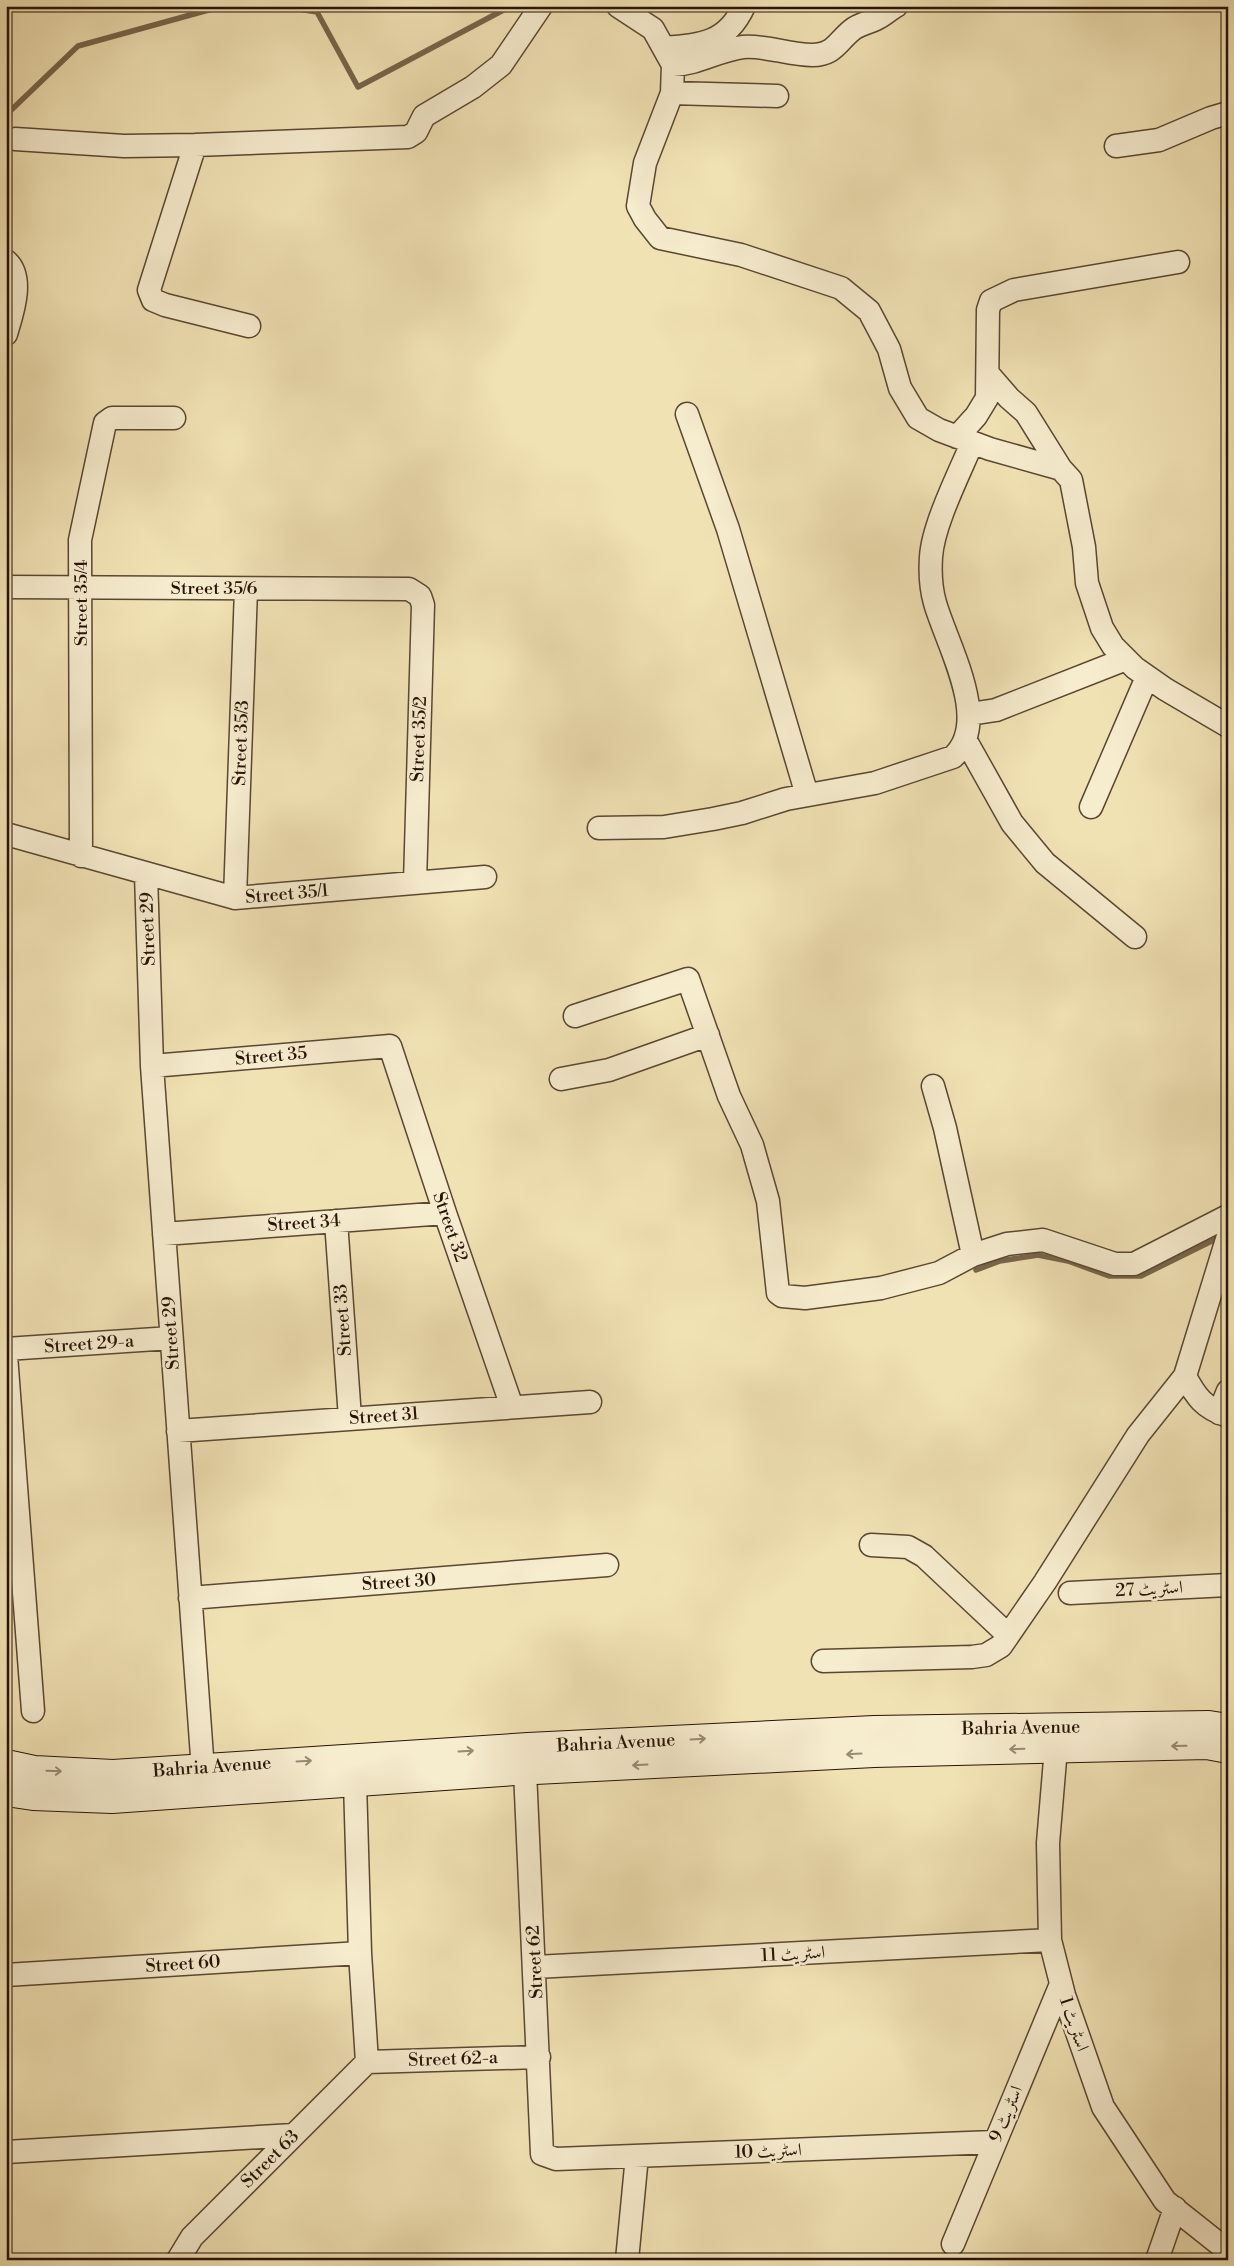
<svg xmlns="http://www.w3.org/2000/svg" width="1234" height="2266" viewBox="0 0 1234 2266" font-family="'Libre Bodoni',Amiri,serif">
<rect width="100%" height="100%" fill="#f1e2b4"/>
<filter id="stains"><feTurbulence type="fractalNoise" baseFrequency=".004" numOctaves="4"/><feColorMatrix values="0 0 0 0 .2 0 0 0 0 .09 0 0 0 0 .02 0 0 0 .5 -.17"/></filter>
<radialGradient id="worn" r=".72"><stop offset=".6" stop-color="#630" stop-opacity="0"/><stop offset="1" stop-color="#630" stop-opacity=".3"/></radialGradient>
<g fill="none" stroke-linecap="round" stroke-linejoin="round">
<!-- stream -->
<path stroke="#77654b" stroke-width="5.5" d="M280 6 317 12 358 87 511 6
M6 115 78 46 223 6
M976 1270 1000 1261 1038 1255 1068 1261 1109 1276H1141L1222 1236"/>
<!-- street casing -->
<g stroke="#5a4732" stroke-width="25">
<path id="street" d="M618 6 653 29 673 65 672 93 645 163 638 206 645 219 660 238 741 255 841 288 869 311 889 349 900 388 918 418 939 430 990 449 1061 469 1071 480 1084 547 1087 583 1102 628 1113 646 1135 668 1165 689 1228 726
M664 48C702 45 727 43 744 6
M673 65C699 64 718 50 743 47 765 45 789 55 812 55 834 55 837 42 852 30 859 24 868 23 876 19 883 16 889 10 896 6
M672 93 777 96
M15 139 124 146 195 145 408 137 416 132 424 116 473 87 501 65 541 6
M195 145 149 290 153 300 165 305 249 326
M1116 146 1159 140 1211 118 1228 113
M6 261C25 277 12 314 6 334
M989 375 1009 398 1026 413 1061 469
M687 414 728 529 807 795
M957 437 976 416 987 398 988 310 991 301 1014 290 1178 262
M6 587 409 589 420 596 423 605 415 883
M970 714 996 710 1126 659
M965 739 1012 823 1045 863 1135 937
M1091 807 1147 677
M599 828 664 827 713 819 742 813 786 799 875 783 953 757C992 722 947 645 935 603 931 589 930 572 931 557 933 525 959 474 972 443
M6 834 235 898 485 877
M81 856 80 540 105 423 112 418H174
M146 874 152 1066 204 1784
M235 898 246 589
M575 1016 688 979 729 1096 752 1145 768 1201 778 1293 782 1296 805 1298 881 1288 939 1273 973 1255 1007 1244 1043 1240 1115 1264H1134L1228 1216
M152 1066 390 1046 445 1213 512 1407
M561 1079 609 1070 708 1035
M933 1086 945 1128 973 1255
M336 1221 350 1418
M164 1234 445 1213
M6 1349 171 1338
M6 1355 33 1711
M1185 1376C1196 1397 1204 1408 1228 1416
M1219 1413 1228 1391
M178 1431 590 1402
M871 1545 908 1547 924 1556 1008 1635
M1070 1593 1228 1585
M190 1598 607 1565
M823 1661 972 1657 986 1655 1001 1646 1045 1582 1138 1435 1185 1376 1228 1236
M1056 1748 1048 1843 1050 1940 1064 1995 1103 2107 1165 2201 1228 2251
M525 1771 542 2154 556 2159 994 2142
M355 1782 360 1953 367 2062
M535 1967 1050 1940
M6 1975 360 1953
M367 2062 539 2057
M6 2152 294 2135
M953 2244 1061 1984
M178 2260 192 2237 367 2062
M627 2260 637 2156
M1157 2260 1175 2208"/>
</g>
<!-- secondary casing -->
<g stroke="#271307" stroke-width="30">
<path id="secondary" d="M6 1764 34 1770 113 1774 528 1747 874 1730 1209 1725 1228 1728
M6 1792 33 1796 112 1799 515 1771 874 1753 1207 1745 1228 1749"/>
</g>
<!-- street -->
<use href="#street" stroke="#f6ecce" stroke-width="22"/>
<!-- secondary -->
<use href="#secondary" stroke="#f6ecce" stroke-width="28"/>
</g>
<!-- one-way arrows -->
<defs><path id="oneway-shaft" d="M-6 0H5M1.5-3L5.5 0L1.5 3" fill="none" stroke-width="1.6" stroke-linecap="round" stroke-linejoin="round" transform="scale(1.25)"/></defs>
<g stroke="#998a74">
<use href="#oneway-shaft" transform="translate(698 1739) rotate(-3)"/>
<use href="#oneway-shaft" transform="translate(1179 1746) rotate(179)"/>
<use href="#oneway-shaft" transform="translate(1017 1749) rotate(178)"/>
<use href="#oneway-shaft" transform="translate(466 1751) rotate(-3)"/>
<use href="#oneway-shaft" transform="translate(854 1754) rotate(177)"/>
<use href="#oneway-shaft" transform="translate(304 1761) rotate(-3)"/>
<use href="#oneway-shaft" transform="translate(640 1765) rotate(177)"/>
<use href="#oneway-shaft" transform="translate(54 1771) rotate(2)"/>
</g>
<g text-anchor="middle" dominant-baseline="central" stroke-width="5" stroke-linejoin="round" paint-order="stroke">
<!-- street labels -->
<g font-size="18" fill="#271307" stroke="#f6ecce">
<text x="214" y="588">Street 35/6</text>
<text transform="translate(81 603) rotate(-90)">Street 35/4</text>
<text transform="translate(419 739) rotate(-88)">Street 35/2</text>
<text transform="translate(241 743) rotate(-88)">Street 35/3</text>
<text transform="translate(287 894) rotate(-5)">Street 35/1</text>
<text transform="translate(148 929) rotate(-92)">Street 29</text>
<text transform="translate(271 1056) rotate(-5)">Street 35</text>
<text transform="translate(304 1223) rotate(-4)">Street 34</text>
<text transform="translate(450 1227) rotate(71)">Street 32</text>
<text transform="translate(343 1320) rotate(-94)">Street 33</text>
<text transform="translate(171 1333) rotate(-94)">Street 29</text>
<text transform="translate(89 1344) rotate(-4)">Street 29-a</text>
<text transform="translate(384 1416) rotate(-4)">Street 31</text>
<text transform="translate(399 1582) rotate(-4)">Street 30</text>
<text transform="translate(1149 1589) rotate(-3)">اسٹریٹ 27</text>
<text transform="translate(1021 1728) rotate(-1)">Bahria Avenue</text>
<text transform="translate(616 1743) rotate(-3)">Bahria Avenue</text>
<text transform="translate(212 1767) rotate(-4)">Bahria Avenue</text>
<text transform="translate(793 1954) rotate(-3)">اسٹریٹ 11</text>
<text transform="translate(535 1962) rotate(-93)">Street 62</text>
<text transform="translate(183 1964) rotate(-4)">Street 60</text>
<text transform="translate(1074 2024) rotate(71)">اسٹریٹ 1</text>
<text transform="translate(453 2059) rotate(-2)">Street 62-a</text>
<text transform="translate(1006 2114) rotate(-67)">اسٹریٹ 9</text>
<text transform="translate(768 2151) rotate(-2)">اسٹریٹ 10</text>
<text transform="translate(270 2159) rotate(-45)">Street 63</text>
</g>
</g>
<!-- margin -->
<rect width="1234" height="2266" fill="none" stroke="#f1e2b4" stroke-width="25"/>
<rect x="8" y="8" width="1219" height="2251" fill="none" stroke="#271307" stroke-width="2.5"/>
<rect x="12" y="12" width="1209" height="2241" fill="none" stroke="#271307"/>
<rect width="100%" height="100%" filter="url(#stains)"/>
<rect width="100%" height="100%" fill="url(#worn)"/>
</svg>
